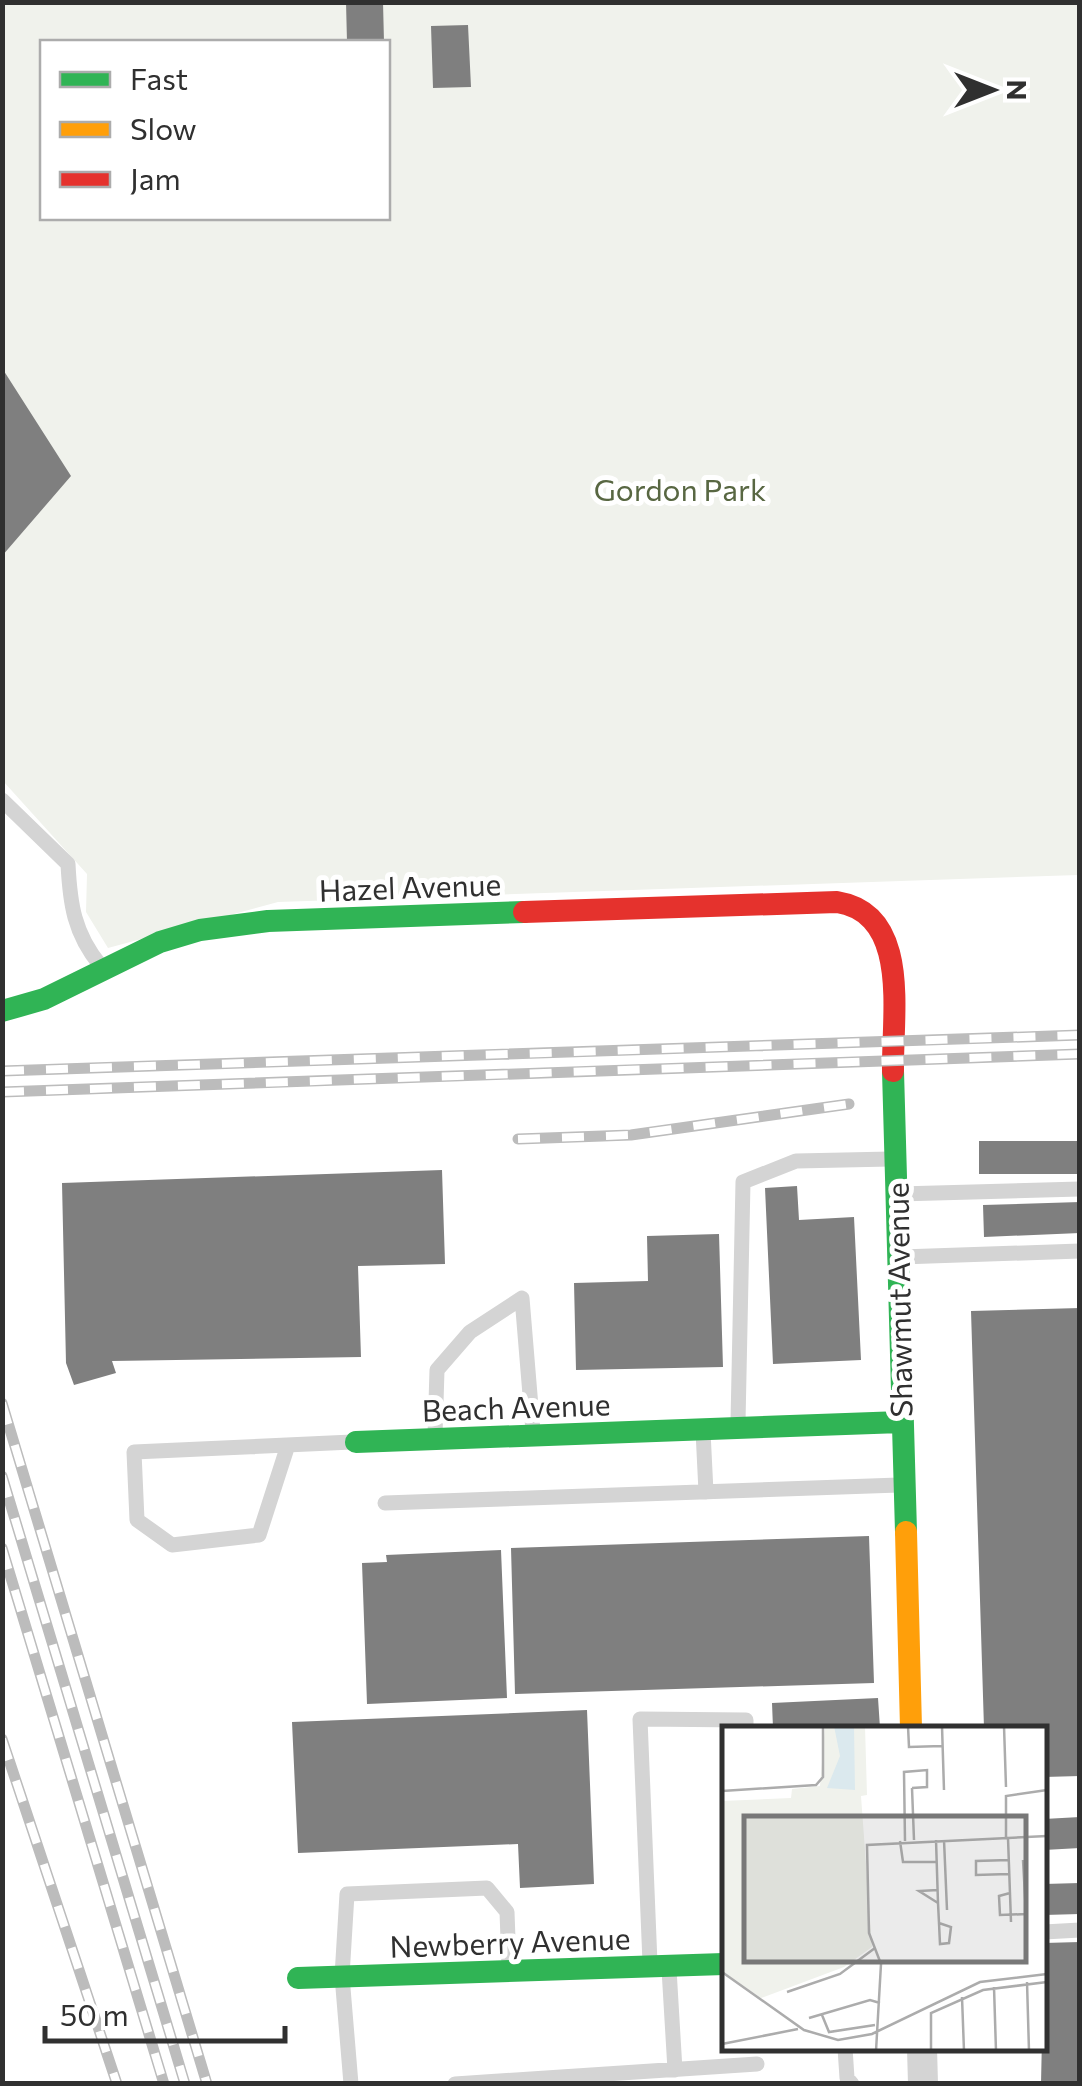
<svg xmlns="http://www.w3.org/2000/svg" width="1082" height="2086" viewBox="0 0 1082 2086" font-family="Commissioner,sans-serif">
<rect width="100%" height="100%" fill="#fff"/>
<!-- green -->
<path fill="#f0f2ec" fill-rule="evenodd" d="M2 3H1079V875L278 902 108 948 86 912 87 874 3 781ZM42 42H388V218H42Z"/>
<!-- building -->
<path fill="#7f7f7f" d="M346 2H383L384 42H347Z
M468 25 471 87 433 88 431 26Z
M2 368 71 476 2 556Z
M979 1141H1080V1174H979Z
M442 1170 445 1264 358 1266 361 1357 112 1361 116 1373 74 1385 66 1363 62 1183Z
M797 1186 799 1220 854 1217 861 1360 773 1364 765 1188Z
M1080 1202V1233L984 1237 983 1205Z
M719 1234 723 1367 576 1370 574 1283 648 1281 647 1236Z
M1080 1308V1776L1044 1777V1728H984L971 1311Z
M869 1536 874 1683 515 1694 511 1548Z
M501 1550 507 1698 367 1704 362 1563 387 1562 386 1555Z
M878 1698 880 1728H773L772 1703Z
M587 1710 594 1884 520 1888 518 1844 298 1853 292 1722Z
M1080 1817V1848L1044 1850V1819Z
M1080 1883V1914L1044 1915V1884Z
M1080 1942V2084H1041L1044 1943Z"/>
<g fill="none" stroke-linecap="round" stroke-linejoin="round">
<!-- lane -->
<path stroke="#d4d4d4" stroke-width="15" d="M2 800 68 864C70 904 74 933 100 965
M899 1194 1080 1189
M901 1257 1080 1251
M738 1422 743 1182 796 1161 891 1159
M703 1431 706 1492
M435 1435 437 1370 470 1332 522 1298 533 1431
M288 1445 259 1535 172 1545 137 1520 134 1452 352 1442
M385 1503 899 1485
M1044 1932 1080 1930
M650 1963 640 1719 746 1720V1728
M669 1969 675 2070
M845 2048 847 2078 852 2084
M351 2084 342 1976 347 1894 487 1888 507 1912 509 1966
M455 2084 757 2064"/>
<!-- street -->
<path stroke="#d4d4d4" stroke-width="30" d="M922 2048 923 2084"/>
<!-- fast -->
<path stroke="#30b455" stroke-width="22" d="M2 1011 44 999 160 942 200 930 268 921 524 912
M893 1071 906 1532
M356 1442 901 1422
M298 1978 724 1964"/>
<!-- slow -->
<path stroke="#ff9f0a" stroke-width="22" d="M906 1532 911 1728"/>
<!-- jam -->
<path stroke="#e5322d" stroke-width="22" d="M524 912 837 902C911 914 892 1014 893 1071"/>
<!-- rail casing -->
<g stroke="#bcbcbc" stroke-width="11">
<path id="rail" d="M2 1071 1080 1035
M2 1092 1080 1054
M518 1139 631 1135 849 1104
M2 1403 207 2084
M2 1476 185 2084
M2 1548 164 2084
M2 1739 117 2084"/>
</g>
<!-- rail -->
<use href="#rail" stroke="#fff" stroke-width="8" stroke-dasharray="22" stroke-linecap="butt"/>
</g>
<g text-anchor="middle" dominant-baseline="central" stroke-width="10" stroke-linejoin="round" paint-order="stroke">
<!-- park labels -->
<g font-size="30" fill="#586742" stroke="#fff">
<text x="680" y="488">Gordon Park</text>
</g>
<!-- street labels -->
<g font-size="30" fill="#303030" stroke="#fff">
<text transform="translate(410 886) rotate(-2)">Hazel Avenue</text>
<text transform="translate(898 1300) rotate(-91)">Shawmut Avenue</text>
<text transform="translate(516 1406) rotate(-2)">Beach Avenue</text>
<text transform="translate(510 1941) rotate(-2)">Newberry Avenue</text>
</g>
</g>
<!-- overview -->
<g transform="translate(722 1726)">
<rect width="325" height="325" fill="#fff"/>
<path d="M103 0H143L145 69 139 70 150 221 122 241 39 272 0 245V75L69 72 70 63 98 60Z" fill="#f0f2ec"/>
<path d="M112 0H132L133 64 105 62 118 30Z" fill="#dbe9ee"/>
<path fill="none" stroke="#acacac" stroke-width="2.5" d="M186 0 187 21 220 20M220 0 222 64M282 0 284 61M190 62 192 114M0 65 94 59 101 51V0M284 112V70L325 64M286 112 289 196M214 114 216 177 217 197 218 218 227 217 229 201 217 197M222 114 225 184M178 115 181 136H215M183 115 182 46 205 44V61L190 62M287 134 254 135V149L287 148M216 164 197 165 216 177M288 167 277 170 278 189 304 188 301 134M0 246 82 304 116 314 150 308 258 256 325 248M305 256 307 325M272 261 274 325M65 266 118 248 153 222M240 271 242 325M100 289 107 306 153 299M87 292 148 274 158 277M0 318 76 303M154 325 159 238 147 207 145 119 325 110M209 325V287L261 264 325 256"/>
<path fill="#787878" fill-opacity="0.15" stroke="#787878" stroke-width="5" d="M22 90H304V236H22Z"/>
<rect width="325" height="325" fill="none" stroke="#303030" stroke-width="5"/>
</g>
<!-- border -->
<rect width="1082" height="2086" fill="none" stroke="#303030" stroke-width="10"/>
<!-- legend -->
<rect x="40" y="40" width="350" height="180" fill="#ffffff" stroke="#acacac" stroke-width="2.5"/>
<rect x="60" y="72" width="50" height="15" fill="#30b455" stroke="#acacac" stroke-width="2.5"/>
<text x="130" y="90" font-size="30" fill="#303030">Fast</text>
<rect x="60" y="122" width="50" height="15" fill="#ff9f0a" stroke="#acacac" stroke-width="2.5"/>
<text x="130" y="140" font-size="30" fill="#303030">Slow</text>
<rect x="60" y="172" width="50" height="15" fill="#e5322d" stroke="#acacac" stroke-width="2.5"/>
<text x="130" y="190" font-size="30" fill="#303030">Jam</text>
<!-- north arrow -->
<g transform="translate(992 90) rotate(90)" stroke="#ffffff" stroke-width="8" paint-order="stroke">
<path d="M0-8L18 38L0 25L-18 38Z" fill="#303030"/>
<text y="-15" font-size="28" font-weight="bold" text-anchor="middle" fill="#303030">N</text>
</g>
<!-- scale -->
<path d="M45 2026v15h240v-15" fill="none" stroke="#303030" stroke-width="5"/>
<text x="60" y="2026" font-size="30" fill="#303030" stroke="#ffffff" stroke-width="8" paint-order="stroke">50 m</text>
</svg>
